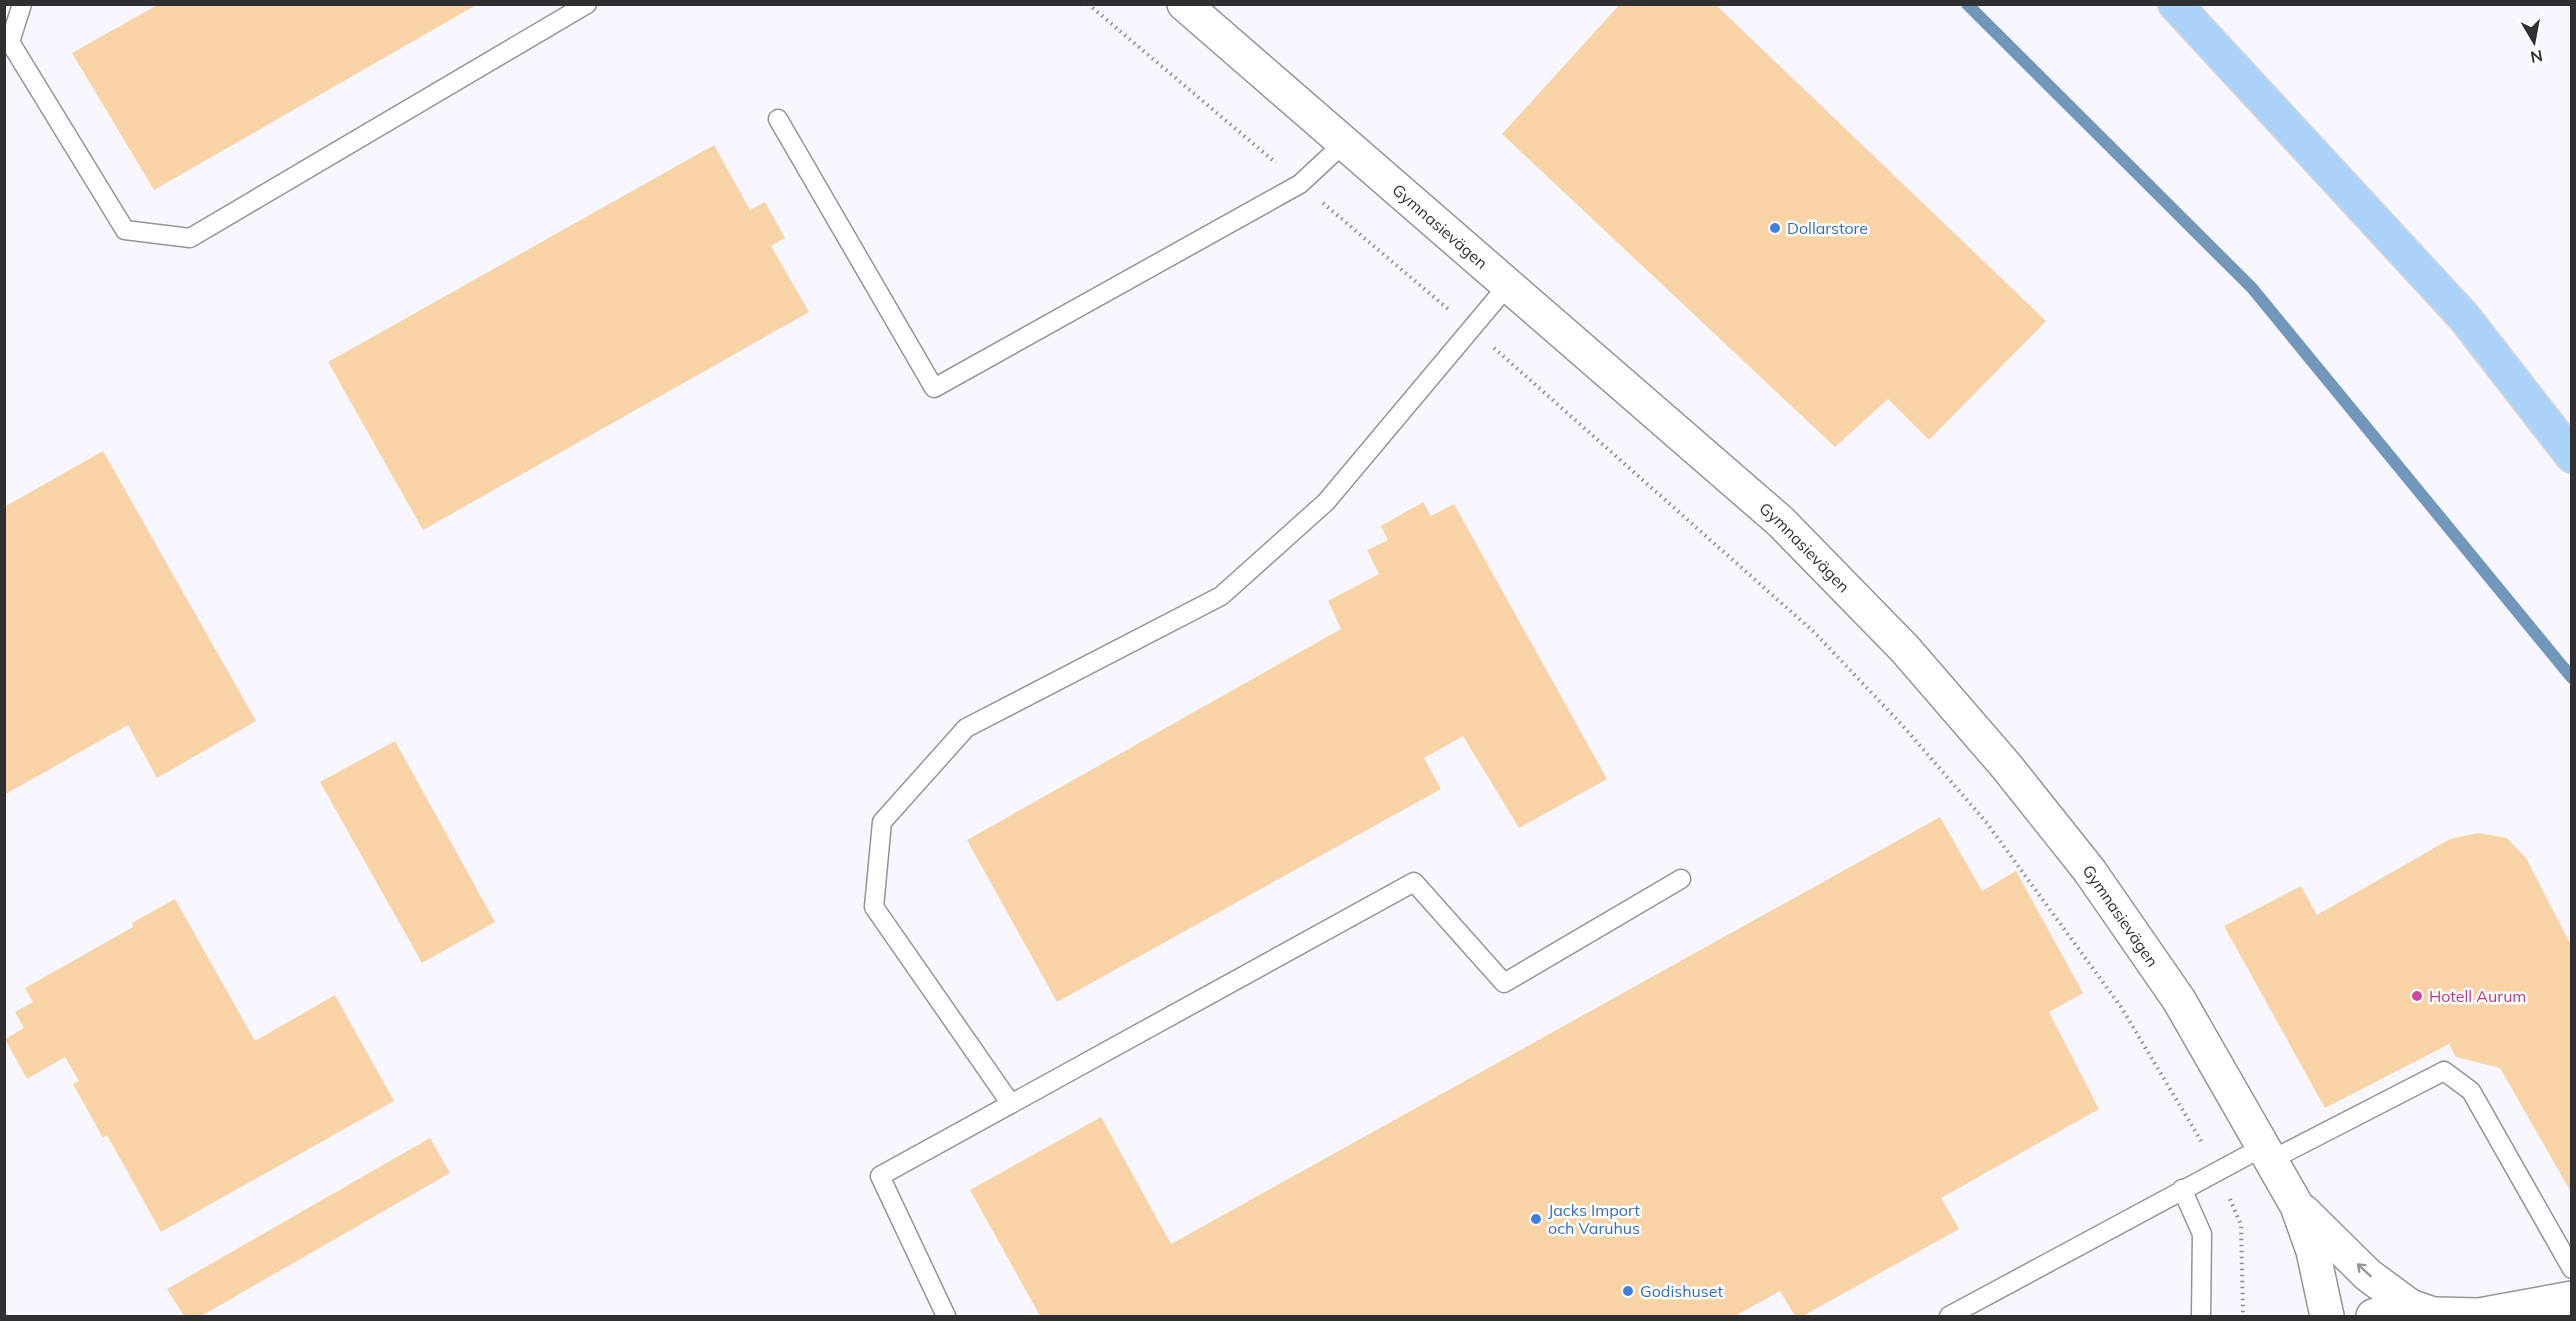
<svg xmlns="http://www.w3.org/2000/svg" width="2576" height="1321" viewBox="0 0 2576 1321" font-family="Mulish,sans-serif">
<rect width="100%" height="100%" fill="#f8f7ff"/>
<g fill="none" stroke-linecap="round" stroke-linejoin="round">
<!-- stream -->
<path stroke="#7197ba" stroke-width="12" d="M1967 4 2252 288 2572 678"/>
</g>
<!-- building -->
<path fill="#f8d3a6" d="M159 4H478L154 190 72 53Z
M1620 4H1715L2046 321 1929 440 1888 399 1835 447 1502 134Z
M714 145 750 210 765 202 785 238 771 246 809 312 423 530 328 362Z
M103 451 256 721 157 778 128 725 4 795V507Z
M1423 502 1431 516 1454 504 1607 779 1519 828 1463 736 1424 758 1441 789 1057 1002 967 840 1341 629 1328 601 1379 574 1367 550 1388 540 1381 526Z
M395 741 495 922 422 963 320 782Z
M1940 817 1982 891 2016 871 2083 993 2049 1012 2099 1109 1941 1198 1959 1229 1803 1316H1795L1780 1291 1735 1316H1040L970 1190 1101 1117 1171 1244Z
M2478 833 2507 838 2526 858 2572 947V1194L2500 1068 2456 1057 2449 1044 2325 1108 2224 926 2301 886 2317 915 2450 839Z
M175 899 255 1041 335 995 394 1101 161 1232 107 1135 103 1138 73 1084 79 1081 65 1057 27 1079 5 1039 24 1028 15 1012 33 1002 25 988 133 927 132 923Z
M430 1138 450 1173 201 1316H184L167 1289Z"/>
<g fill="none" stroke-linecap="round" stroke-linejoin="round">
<!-- service casing -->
<g stroke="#95949b" stroke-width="21">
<path id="service" d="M22 4 10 42 125 230 190 238 587 4
M778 119 934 388 1300 184 1344 143
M1011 1104 874 907 882 822 966 728 1221 596 1326 502 1508 285
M2271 1160 2444 1071 2471 1091 2572 1269
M2182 1189 2202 1234 2201 1316
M946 1316 880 1176 1414 882 1504 983 1681 879
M1949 1316 2263 1147"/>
</g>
<!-- minor casing -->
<g stroke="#95949b" stroke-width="36">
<g id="minor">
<path id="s1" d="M1184 4 1781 522 1905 649 2007 767 2089 870 2179 1000 2297 1206 2313 1251 2327 1316"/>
<path d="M2303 1211 2368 1275 2410 1306"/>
</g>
</g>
<!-- tertiary casing -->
<g stroke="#95949b" stroke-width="36">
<path id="tertiary" d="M2436 1314 2479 1315 2572 1298
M2373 1316 2410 1306 2439 1316"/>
</g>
<!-- trunk casing -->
<g stroke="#d6d6d6" stroke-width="36">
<path id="trunk" d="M2175 4 2464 317 2572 456"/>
</g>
<!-- path -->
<path stroke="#8a8a8f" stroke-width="4" stroke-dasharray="1.5 4.5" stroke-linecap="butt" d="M1088 4 1276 163
M1323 203 1448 309
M1494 348 1814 632 1903 726 1986 822 2121 1007 2203 1144
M2230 1199 2241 1225 2243 1316"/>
<!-- service -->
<use href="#service" stroke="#fff" stroke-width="18"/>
<!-- minor -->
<use href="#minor" stroke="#fff" stroke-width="33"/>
<!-- tertiary -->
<use href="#tertiary" stroke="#fff" stroke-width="33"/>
<!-- trunk -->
<use href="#trunk" stroke="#abd2f8" stroke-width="33"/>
</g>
<!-- one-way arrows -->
<defs><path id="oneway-shaft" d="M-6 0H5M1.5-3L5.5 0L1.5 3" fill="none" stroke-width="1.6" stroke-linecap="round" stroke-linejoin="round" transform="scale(1.5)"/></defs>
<use stroke="#989899" href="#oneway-shaft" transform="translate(2364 1270) rotate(-137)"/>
<!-- markers -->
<g fill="#3f7fe0" stroke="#fff" stroke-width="2">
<circle cx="1775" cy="228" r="6"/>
<circle cx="1536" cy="1219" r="6"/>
<circle cx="1628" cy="1291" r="6"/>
</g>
<circle fill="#d1479c" stroke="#fff" stroke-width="2" cx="2417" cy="996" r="6"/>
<g text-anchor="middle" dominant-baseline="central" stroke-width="5" stroke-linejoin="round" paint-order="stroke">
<!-- street labels -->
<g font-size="16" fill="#303033" stroke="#fff">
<text stroke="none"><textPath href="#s1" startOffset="339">Gymnasievägen</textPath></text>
<text stroke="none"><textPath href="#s1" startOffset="825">Gymnasievägen</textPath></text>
<text stroke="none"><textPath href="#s1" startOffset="1311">Gymnasievägen</textPath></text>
</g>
<!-- shop labels -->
<g font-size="16" fill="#366cbe" stroke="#fff" text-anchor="start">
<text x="1787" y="228">Dollarstore</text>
<text x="1548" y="1210">Jacks Import<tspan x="1548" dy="18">och Varuhus</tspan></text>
<text x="1640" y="1291">Godishuset</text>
</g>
<!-- hotel labels -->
<g font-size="16" fill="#b23c85" stroke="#fff" text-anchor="start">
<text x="2429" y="996">Hotell Aurum</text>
</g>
</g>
<!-- border -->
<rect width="2576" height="1321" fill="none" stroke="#303033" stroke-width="12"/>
<!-- north arrow -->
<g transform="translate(2534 42) rotate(170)" stroke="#ffffff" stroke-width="4.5" paint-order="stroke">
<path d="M0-4.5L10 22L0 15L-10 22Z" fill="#303033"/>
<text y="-9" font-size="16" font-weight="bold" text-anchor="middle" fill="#303033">N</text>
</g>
</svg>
